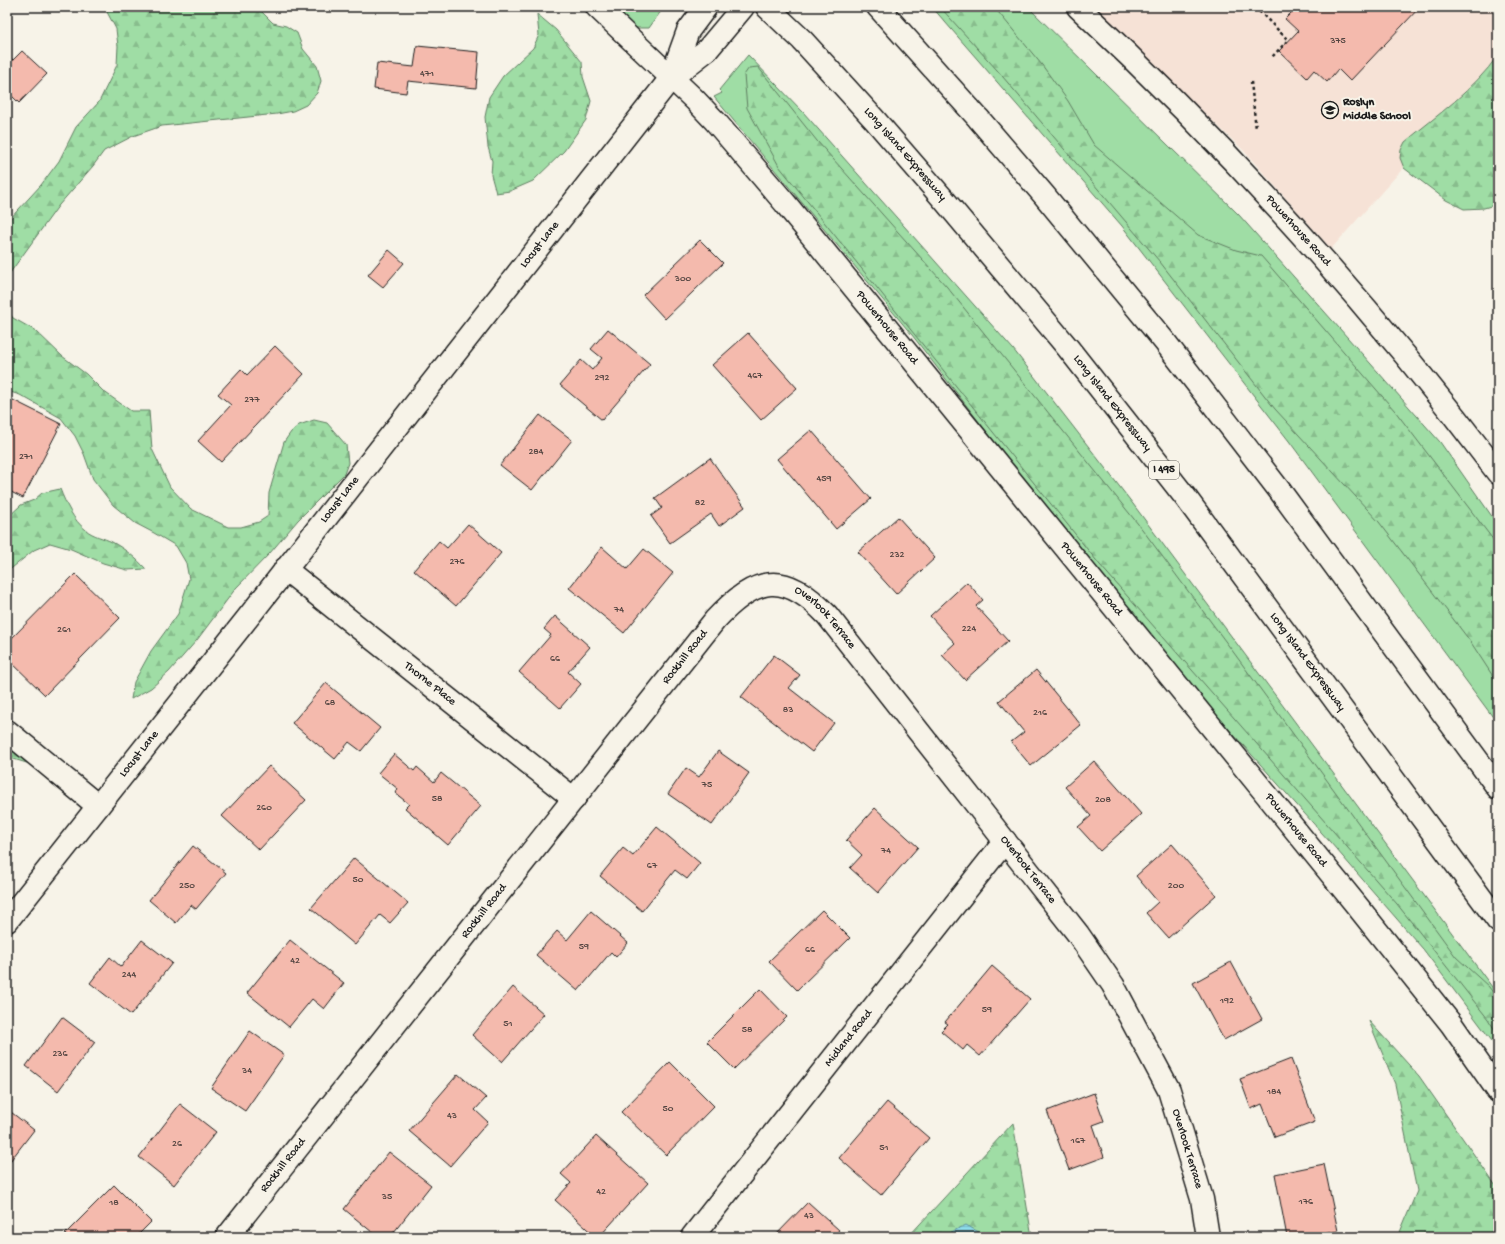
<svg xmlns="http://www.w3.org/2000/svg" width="1505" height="1244" viewBox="0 0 1505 1244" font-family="'Gochi Hand',sans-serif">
<defs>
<pattern id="forest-firs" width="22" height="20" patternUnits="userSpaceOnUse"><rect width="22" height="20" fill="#9fdda5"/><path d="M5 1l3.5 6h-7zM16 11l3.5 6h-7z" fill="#88bd8d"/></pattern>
<pattern id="water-rules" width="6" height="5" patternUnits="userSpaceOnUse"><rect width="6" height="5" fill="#8ddcea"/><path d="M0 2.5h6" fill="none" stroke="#79bcc8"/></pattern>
</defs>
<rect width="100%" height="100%" fill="#f7f3e8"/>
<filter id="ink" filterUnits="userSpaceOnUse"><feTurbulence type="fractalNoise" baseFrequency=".025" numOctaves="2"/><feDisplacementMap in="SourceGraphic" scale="8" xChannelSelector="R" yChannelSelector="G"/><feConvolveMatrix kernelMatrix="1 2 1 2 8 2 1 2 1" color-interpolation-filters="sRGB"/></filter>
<g filter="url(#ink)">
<!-- built -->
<path fill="#f6e2d6" d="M1093 7H1498V70L1397 175 1331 249 1243 150Z"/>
<!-- grass -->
<path fill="#9fdda5" stroke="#5e7c60" d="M614 7H664L649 28H635Z
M932 7H1028L1239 215 1440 442 1498 525V724L1289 441 1122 226Z
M748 55 803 112 1013 349 1133 504 1498 995V1049L1423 949 1330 842 1217 716 1084 558 912 335 714 97 722 93 719 90Z"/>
<!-- forest -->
<path fill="url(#forest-firs)" stroke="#5e7c60" d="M103 7H260V10L273 23 286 26 297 33 303 49 317 66 321 81 317 93 306 105 293 111 277 114 162 126 133 136 104 151 93 166 59 205 7 277V222L41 185 59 161 76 127 99 102 117 65 118 46 116 29 107 12Z
M940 7H994L1042 65 1068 101 1094 145 1198 235 1236 250 1261 256 1395 411 1498 546V684L1470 641 1379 522 1275 409 1160 262 997 70Z
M537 14 556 30 582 62 583 77 591 101 586 120 564 151 533 181 510 191 496 193 491 175 492 161 488 147 485 117 489 97 503 76 533 48 539 35Z
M1498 55V204L1484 208 1464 209 1446 200 1404 168 1400 158 1401 150 1405 142C1437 115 1474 90 1498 55Z
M758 67 817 141 947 287 1142 529 1234 653 1456 957 1489 987 1498 1000V1035L1488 1019 1397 904 1100 565 779 166 747 108 744 75 749 68Z
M7 310 13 318 36 331 62 356 86 374 103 391 131 411H149L152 449 170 487 191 509 228 527H241L259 522 268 516 269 493 284 442 291 432 299 425 314 420 327 423 346 445 348 463 344 474 298 520 270 553 236 588 197 640 169 672 151 688 131 699 134 682 151 651 178 614 189 579 186 563 176 546 154 533 135 523 113 505 93 479 84 454 75 436 61 418 20 395 7 391Z
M60 489C66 504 73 520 86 530 93 536 104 538 112 542 125 549 136 558 146 569L127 570 103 563 71 549 50 543 34 550 7 572V518L21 505 34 500 42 493Z
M7 738 9 741 30 764 7 757Z
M1369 1021 1419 1076 1498 1189V1237H1398L1417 1191 1395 1084Z
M1013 1123 1032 1237H908Z"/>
<!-- water -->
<path fill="url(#water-rules)" stroke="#608f98" d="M966 1225 988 1237H943L945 1235Z"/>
<!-- building -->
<path fill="#f4baad" stroke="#1c1c1c" d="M1297 7H1420L1350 81 1338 69 1327 82 1314 70 1307 78 1279 51 1298 31 1285 19Z
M417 46 479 52 476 88 408 81 406 93 374 89 377 63 414 67Z
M22 51 47 74 19 103 7 91V54L13 60Z
M700 240 723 263 665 319 643 295Z
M389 250 404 263 383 287 368 275Z
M608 329 650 364 602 420 560 385 581 360 592 370 602 358 591 349Z
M748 333 797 388 761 420 712 365Z
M275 346 304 374 221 462 198 441 231 405 218 394 241 369 247 375Z
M11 399 61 424 23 498 7 490V407Z
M540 415 572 440 532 490 500 465Z
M811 430 871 499 836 529 777 459Z
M710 458 745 507 719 526 711 514 670 543 651 516 662 508 655 498Z
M898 517 935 558 896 594 858 552Z
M468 524 501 553 456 606 414 570 439 541 447 548Z
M602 547 627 569 644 549 673 573 624 633 569 588Z
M75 574 120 618 45 695 7 658V643Z
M967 582 983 600 976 606 1008 641 965 680 942 655 955 643 930 616Z
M555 616 590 647 568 672 581 684 560 708 519 672 551 635 544 629Z
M774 655 800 675 789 688 834 723 812 752 741 697Z
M1036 670 1081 725 1031 766 1011 742 1024 732 999 701Z
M326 683 380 728 361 751 349 742 335 759 292 723Z
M718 751 749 773 712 825 668 794 686 768 699 777Z
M394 754 414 771 417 767 434 782 441 773 481 806 448 845 405 808 409 804 395 793 398 789 378 773Z
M1094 761 1141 814 1100 851 1078 827 1091 816 1065 787Z
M269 766 306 800 259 850 222 816Z
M875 808 918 847 878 893 850 868 862 855 846 840Z
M657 827 700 863 687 879 675 870 642 911 600 876 623 848 633 856Z
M1172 844 1216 895 1168 938 1146 913 1158 902 1136 876Z
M193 846 226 873 196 909 191 905 176 923 149 900Z
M354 858 408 903 390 923 380 915 355 945 311 908Z
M822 910 850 938 797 990 769 961Z
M591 911 628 943 616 957 611 952 578 991 536 955 557 931 567 940Z
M142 940 172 963 131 1015 90 983 110 957 121 967Z
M290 940 344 983 324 1009 312 999 289 1027 247 993Z
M1231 962 1262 1019 1224 1040 1193 983Z
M992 966 1030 999 980 1056 967 1045 963 1050 941 1031 948 1024 945 1022Z
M513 987 544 1014 502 1062 472 1035Z
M760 989 787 1017 734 1069 707 1042Z
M62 1017 95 1042 58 1091 26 1066Z
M250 1031 284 1055 245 1111 211 1088Z
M1291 1059 1315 1122 1275 1137 1262 1104 1251 1109 1240 1079Z
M670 1062 714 1106 666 1155 621 1112Z
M458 1074 486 1098 475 1110 488 1122 450 1166 409 1131Z
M1094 1093 1104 1121 1093 1125 1104 1157 1069 1170 1047 1111Z
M887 1102 929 1138 881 1195 839 1158Z
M180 1104 216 1132 174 1185 139 1157Z
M7 1109 34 1130 7 1165Z
M596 1136 648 1183 599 1237H596L555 1200 571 1183 561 1174Z
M389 1152 431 1185 390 1237H378L344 1209Z
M1324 1164 1338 1231 1308 1237H1287L1275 1174Z
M114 1185 151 1222 136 1237H68L65 1234Z
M808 1202 839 1230 833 1237H774Z"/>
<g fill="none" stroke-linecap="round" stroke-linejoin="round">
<!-- minor casing -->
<g stroke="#1c1c1c" stroke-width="25">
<g id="minor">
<path d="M671 78 688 31 706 7"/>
<path id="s1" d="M285 569 574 799"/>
<path d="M7 731 98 806"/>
<path id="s2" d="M7 921 250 615 671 78 707 50 743 7"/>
<path id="s3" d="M227 1237 715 620C756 576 784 570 827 615L1078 934 1113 985 1169 1090 1202 1199 1208 1237"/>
<path id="s4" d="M692 1237 1005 841"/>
</g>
</g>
<!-- major casing -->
<g stroke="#1c1c1c" stroke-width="25">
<g id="major">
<path id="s5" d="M597 7 695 100 715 121 785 203 1358 907 1452 1025 1498 1091"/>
<path id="s6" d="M1078 7C1231 150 1372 306 1498 473"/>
</g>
</g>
<!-- highway casing -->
<g stroke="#1c1c1c" stroke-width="25">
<g id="highway">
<path id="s7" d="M767 7 802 40 874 119 945 201 1068 348 1186 498 1498 921"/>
<path d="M878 7 978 118 1044 195 1165 342 1280 491 1498 788"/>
</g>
</g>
<!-- path -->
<path stroke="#1c1c1c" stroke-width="2.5" stroke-dasharray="3 3" stroke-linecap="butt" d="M1255 7 1288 40 1272 57
M1251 82 1256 129"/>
<!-- minor -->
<use href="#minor" stroke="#f7f3e8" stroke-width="22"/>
<!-- major -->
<use href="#major" stroke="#f7f3e8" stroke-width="22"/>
<!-- highway -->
<use href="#highway" stroke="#f7f3e8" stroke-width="22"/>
</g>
</g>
<!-- icons -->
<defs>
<g id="school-ring" transform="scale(0.9)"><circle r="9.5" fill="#f7f3e8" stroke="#1c1c1c" stroke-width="1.5"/><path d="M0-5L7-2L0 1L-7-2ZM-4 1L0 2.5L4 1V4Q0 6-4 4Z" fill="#1c1c1c"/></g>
</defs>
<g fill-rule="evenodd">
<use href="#school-ring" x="1330" y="110"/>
</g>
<g text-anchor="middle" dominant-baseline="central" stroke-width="4" stroke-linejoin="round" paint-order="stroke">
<!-- number labels -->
<g font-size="10" fill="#524440">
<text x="1338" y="41">375</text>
<text x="427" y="74">471</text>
<text x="683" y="279">300</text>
<text x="755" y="376">467</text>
<text x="602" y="378">292</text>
<text x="252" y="400">277</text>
<text x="536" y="452">284</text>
<text x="26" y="457">271</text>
<text x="824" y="479">459</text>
<text x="700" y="503">82</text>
<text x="897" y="555">232</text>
<text x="457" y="562">276</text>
<text x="619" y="610">74</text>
<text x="969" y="629">224</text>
<text x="64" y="630">261</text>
<text x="555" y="659">66</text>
<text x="330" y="703">68</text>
<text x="788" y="710">83</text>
<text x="1040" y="713">216</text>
<text x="707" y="785">75</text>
<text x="437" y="799">58</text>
<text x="1103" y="800">208</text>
<text x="264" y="808">260</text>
<text x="886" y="851">74</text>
<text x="652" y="866">67</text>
<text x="358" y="880">50</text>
<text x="187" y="886">250</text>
<text x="1176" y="886">200</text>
<text x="584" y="947">59</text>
<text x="810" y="950">66</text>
<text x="295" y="961">42</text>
<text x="129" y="975">244</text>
<text x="1227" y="1001">192</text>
<text x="987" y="1010">59</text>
<text x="508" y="1024">51</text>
<text x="747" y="1030">58</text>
<text x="60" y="1054">236</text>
<text x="247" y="1071">34</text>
<text x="1274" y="1092">184</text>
<text x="668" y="1109">50</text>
<text x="452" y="1116">43</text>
<text x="1078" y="1141">167</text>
<text x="177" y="1144">26</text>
<text x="884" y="1148">51</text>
<text x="601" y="1192">42</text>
<text x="387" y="1197">35</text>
<text x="1306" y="1202">176</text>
<text x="114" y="1203">18</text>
<text x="809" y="1216">43</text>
</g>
<!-- shield labels -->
<rect fill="#f7f3e8" stroke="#5e5c59" stroke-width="1" x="1149" y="461" width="30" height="18" rx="3"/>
<g font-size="11" font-weight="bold" fill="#1c1c1c">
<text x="1164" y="470">I 495</text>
</g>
<!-- poi labels -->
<g font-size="12" font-weight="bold" fill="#1c1c1c" stroke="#f7f3e8" text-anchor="start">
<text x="1343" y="103">Roslyn<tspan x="1343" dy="14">Middle School</tspan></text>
</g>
<!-- street labels -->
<g font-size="12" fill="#1c1c1c" stroke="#f7f3e8">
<text stroke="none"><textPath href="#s7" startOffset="202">Long Island Expressway</textPath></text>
<text stroke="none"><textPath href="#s6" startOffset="314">Powerhouse Road</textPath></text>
<text stroke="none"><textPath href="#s2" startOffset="861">Locust Lane</textPath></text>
<text stroke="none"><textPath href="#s5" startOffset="433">Powerhouse Road</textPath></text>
<text stroke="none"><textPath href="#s7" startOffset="526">Long Island Expressway</textPath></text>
<text stroke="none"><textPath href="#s2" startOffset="537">Locust Lane</textPath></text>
<text stroke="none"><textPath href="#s5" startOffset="757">Powerhouse Road</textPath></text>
<text stroke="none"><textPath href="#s3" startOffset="921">Overlook Terrace</textPath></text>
<text stroke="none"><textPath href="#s3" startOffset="739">Rockhill Road</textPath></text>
<text stroke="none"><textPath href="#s7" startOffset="850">Long Island Expressway</textPath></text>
<text stroke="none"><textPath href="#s1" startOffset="185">Thorne Place</textPath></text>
<text stroke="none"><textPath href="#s2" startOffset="213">Locust Lane</textPath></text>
<text stroke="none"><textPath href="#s5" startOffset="1081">Powerhouse Road</textPath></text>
<text stroke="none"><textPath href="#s3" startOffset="1245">Overlook Terrace</textPath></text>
<text stroke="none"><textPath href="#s3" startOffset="415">Rockhill Road</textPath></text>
<text stroke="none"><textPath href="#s4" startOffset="253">Midland Road</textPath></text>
<text stroke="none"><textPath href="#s3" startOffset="1569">Overlook Terrace</textPath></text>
<text stroke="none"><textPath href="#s3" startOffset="91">Rockhill Road</textPath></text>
</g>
</g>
<!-- margin -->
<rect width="1505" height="1244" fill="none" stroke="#f7f3e8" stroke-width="24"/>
<rect x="12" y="12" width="1481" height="1220" fill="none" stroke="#1c1c1c" stroke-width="1.5" filter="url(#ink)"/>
</svg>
